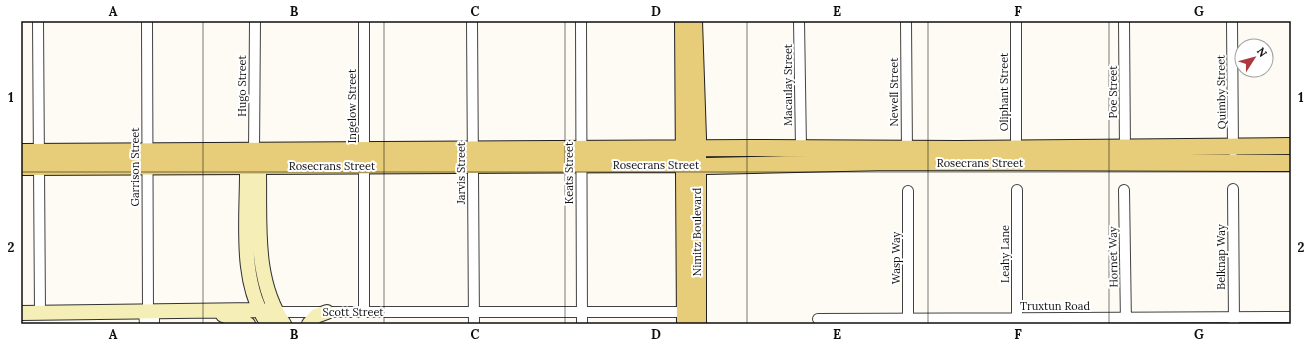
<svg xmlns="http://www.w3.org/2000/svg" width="1312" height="345" viewBox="0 0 1312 345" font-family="Lora,serif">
<rect width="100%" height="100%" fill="#fdfbf3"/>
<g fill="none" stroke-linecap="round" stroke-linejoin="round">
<!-- minor casing -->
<g stroke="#424242" stroke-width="12">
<path id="minor" d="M38 21 40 313
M147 21 148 312
M364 21V312
M472 21 474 324
M581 21 582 324
M799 21 801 148
M906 21 907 154
M1016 21V153
M1124 21 1125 152
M1232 21 1233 151
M254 151 255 21
M1233 189 1234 324
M1017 190V318
M1124 190 1126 324
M144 312 145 324
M275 312H685
M818 319 1291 317
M154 324V312
M908 324V191"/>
</g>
<!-- secondary casing -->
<g stroke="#313131" stroke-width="16">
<path id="secondary" d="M254 157V166L259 174C260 224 254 281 284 324
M254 166 247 174C247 221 239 284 268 324
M21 313 258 310 275 312
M223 315 248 324
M309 324 316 316 327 312"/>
</g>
<!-- primary casing -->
<g stroke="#202020" stroke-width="18">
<path id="primary" d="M683 21 685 324
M694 21 698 138V324
M21 152 749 148 958 149 1291 146
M21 167 674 164 707 166 889 162 1291 163"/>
</g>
<!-- minor -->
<use href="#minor" stroke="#fff" stroke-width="10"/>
<!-- secondary -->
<use href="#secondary" stroke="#f5eeb6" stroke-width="14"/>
<!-- primary -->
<use href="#primary" stroke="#e7cc79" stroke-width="16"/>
</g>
<!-- grid -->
<path fill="none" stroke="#0f0f0f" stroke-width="1" stroke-opacity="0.55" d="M203 21V324M384 21V324M565 21V324M747 21V324M928 21V324M1109 21V324M21 172H1291"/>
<g text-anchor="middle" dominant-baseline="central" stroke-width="4" stroke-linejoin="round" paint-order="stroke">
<!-- street labels -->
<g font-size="11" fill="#0f0f0f" stroke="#fff">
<text transform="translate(788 85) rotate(-90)">Macaulay Street</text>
<text transform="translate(242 86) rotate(-90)">Hugo Street</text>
<text transform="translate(894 92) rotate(-90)">Newell Street</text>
<text transform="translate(1004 92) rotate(-90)">Oliphant Street</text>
<text transform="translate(1113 92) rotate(-90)">Poe Street</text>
<text transform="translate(1221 92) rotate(-91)">Quimby Street</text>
<text transform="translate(352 106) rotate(-90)">Ingelow Street</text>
<text x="980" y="163">Rosecrans Street</text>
<text x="656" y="165">Rosecrans Street</text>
<text x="332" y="166">Rosecrans Street</text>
<text transform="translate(135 167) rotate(-90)">Garrison Street</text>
<text transform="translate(461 173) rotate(-90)">Jarvis Street</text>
<text transform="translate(569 173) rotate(-90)">Keats Street</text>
<text transform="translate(697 232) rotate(-90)">Nimitz Boulevard</text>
<text transform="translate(1005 254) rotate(-90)">Leahy Lane</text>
<text transform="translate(1113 257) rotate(-91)">Hornet Way</text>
<text transform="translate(1221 257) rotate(-90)">Belknap Way</text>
<text transform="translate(896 258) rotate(-90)">Wasp Way</text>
<text x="1055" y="306">Truxtun Road</text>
<text x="353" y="312">Scott Street</text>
</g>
</g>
<!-- border -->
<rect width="1312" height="345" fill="none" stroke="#ffffff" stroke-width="44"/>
<!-- north arrow -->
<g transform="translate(1254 58) rotate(54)"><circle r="19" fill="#ffffff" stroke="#9f9f9f"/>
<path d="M0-3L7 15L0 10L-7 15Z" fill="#ad393e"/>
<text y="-6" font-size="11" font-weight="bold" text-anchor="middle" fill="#0f0f0f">N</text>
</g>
<rect x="22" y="22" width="1268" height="301" fill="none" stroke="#0f0f0f" stroke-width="1.5"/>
<g font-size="13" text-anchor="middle" font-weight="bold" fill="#0f0f0f">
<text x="113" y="16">A</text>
<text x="294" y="16">B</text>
<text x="475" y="16">C</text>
<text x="656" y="16">D</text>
<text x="837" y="16">E</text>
<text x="1018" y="16">F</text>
<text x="1199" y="16">G</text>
<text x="11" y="102">1</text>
<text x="1301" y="102">1</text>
<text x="11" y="252">2</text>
<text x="1301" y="252">2</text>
<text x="113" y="339">A</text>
<text x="294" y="339">B</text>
<text x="475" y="339">C</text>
<text x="656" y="339">D</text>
<text x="837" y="339">E</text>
<text x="1018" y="339">F</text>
<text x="1199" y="339">G</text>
</g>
</svg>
